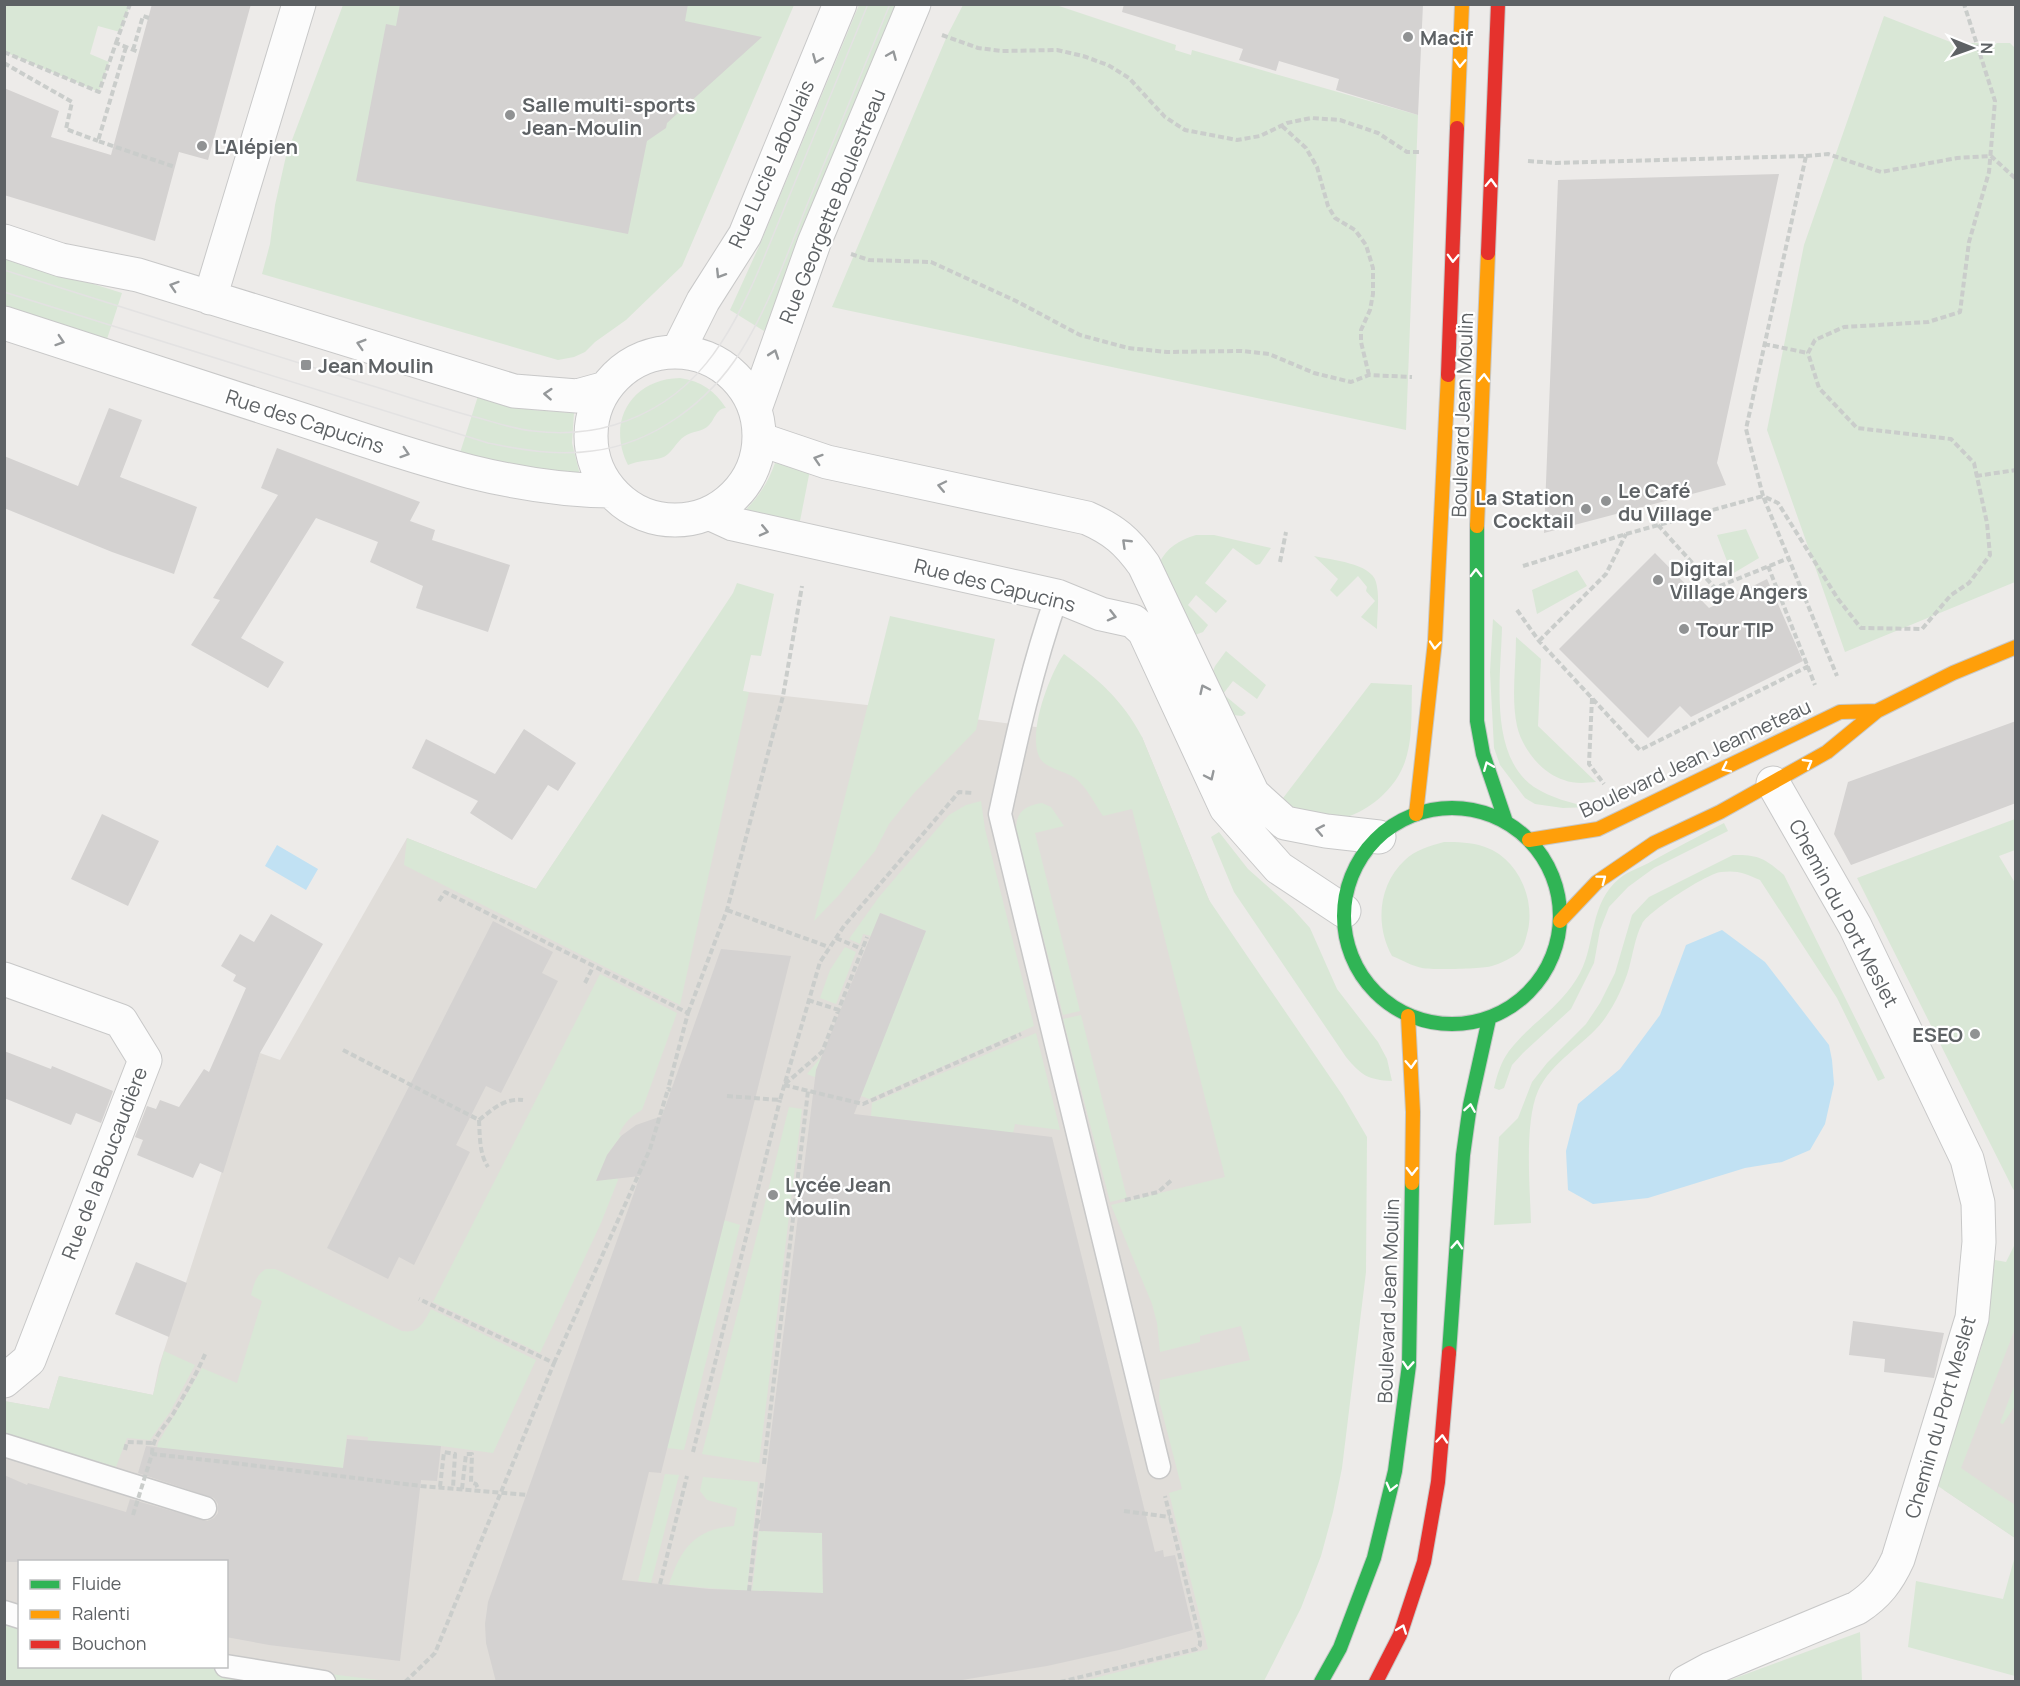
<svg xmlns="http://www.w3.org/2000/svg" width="2020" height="1686" viewBox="0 0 2020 1686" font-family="Manrope,sans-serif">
<rect width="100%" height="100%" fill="#edebe9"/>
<!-- education -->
<path fill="#e0ddd9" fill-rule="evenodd" d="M674 684 867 705 1036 727 1142 737 1350 1242 1232 1681H5L4 1401 49 1409 59 1376 153 1395 159 1366 260 1053 280 1060 407 838 536 889ZM20 1562H226V1666H20Z
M2015 1262V1538L1944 1490Z"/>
<!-- green -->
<path fill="#d9e7d6" d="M5 4 130 5 120 32 98 26 90 54 109 62 99 92 5 52Z
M343 5H794L682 266 626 320 595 342 585 352 574 357 558 360 262 274 270 244 275 205 286 156Z
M859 5H900L780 297 764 331 730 310 761 242Z
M963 5H1056L1176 45 1175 50 1191 55 1192 50 1418 115 1406 430 832 307 947 36Z
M1884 16 1953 43H2010L2015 48V582L1845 652 1767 430 1804 245Z
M4 256 122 293 107 339 5 307Z
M680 378C701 381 715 391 726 408 715 409 715 421 707 427 701 432 692 431 685 436 676 441 672 455 661 458 650 461 639 460 628 465 606 421 632 379 680 378Z
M478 396 532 410 574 413 572 443 580 475 459 456Z
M775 463 810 470 799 526 741 514C757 500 768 483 775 463Z
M1746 529 1759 558 1732 574 1717 535Z
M1196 535H1214L1271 548 1260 564 1256 565 1233 548 1205 583 1227 601 1216 613 1196 595 1188 605 1208 625 1203 632 1195 635 1159 564C1166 548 1179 540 1196 535Z
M1314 556C1331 560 1371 563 1376 582 1380 597 1377 614 1377 629L1361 617 1375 601 1366 591 1367 587 1358 576 1337 597 1330 590 1338 579Z
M1577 570 1587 586 1537 614 1532 590Z
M737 583 774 594 761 656 751 655 743 691 749 692 680 1005 404 865 407 838 536 889 733 593Z
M890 616 995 639 976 730 914 793 889 824 875 851 838 896 814 921Z
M1493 619 1502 627C1501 676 1488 755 1534 787 1551 798 1571 803 1590 807L1563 808 1535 804 1525 798 1500 765 1494 748 1490 672Z
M1516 637 1541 659 1538 726 1596 782C1585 783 1574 784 1564 780 1541 773 1522 748 1517 726 1511 698 1516 666 1516 637Z
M1226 651 1266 685 1257 699 1233 681 1223 694 1246 713 1242 716 1233 715 1211 676 1215 666Z
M1064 654C1098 679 1122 699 1142 737L1209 900 1343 1096 1367 1137 1366 1272 1342 1468 1333 1512 1321 1556 1301 1608 1264 1681H1083L1208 1649 1169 1493 1182 1489 1159 1400 1160 1380 1250 1360 1241 1326 1200 1336V1342L1160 1352 1157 1323 1152 1304 1111 1205 1225 1177 1132 809 1103 816C1094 803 1087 787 1075 778 1065 771 1049 769 1042 761 1024 740 1050 673 1064 654Z
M1371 683 1412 685C1411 712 1414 746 1401 771 1386 801 1347 827 1313 819 1302 816 1290 807 1280 802Z
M981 801 985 829 1034 1026 869 1099 807 1074 926 931 881 913 871 936 863 934 860 944 849 939 879 897 949 815 966 805Z
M1042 803 1051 807 1064 826 1035 833 1080 1011 1063 1015 1016 831C1016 812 1024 806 1042 803Z
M2015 819V850L1999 856 2015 883V1191L2013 1189 1857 878Z
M1724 823 1728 831 1654 868 1628 887 1609 907 1600 930 1594 963 1571 1009 1523 1053 1512 1065 1504 1088 1499 1090 1494 1088C1497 1075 1501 1062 1509 1051 1532 1021 1561 1008 1580 973 1596 943 1589 903 1620 878 1628 871 1642 867 1652 861 1676 848 1700 835 1724 823Z
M1219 832 1248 869 1293 909 1310 928 1337 989 1378 1042 1387 1059 1392 1081C1368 1080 1361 1075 1346 1057L1234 892 1211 837Z
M1444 842C1457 842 1471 842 1485 847 1517 858 1535 897 1528 930 1526 937 1525 945 1520 951 1515 957 1499 964 1492 966 1483 969 1432 970 1422 968 1412 966 1402 960 1392 956 1375 925 1378 885 1405 860 1415 850 1430 846 1444 842Z
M1733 855C1758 854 1766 859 1784 875L1885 1078 1878 1081 1837 998 1760 880C1745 873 1737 870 1721 872 1708 873 1647 912 1642 924 1635 937 1633 954 1629 968 1624 986 1614 1006 1603 1021 1584 1045 1551 1062 1538 1091 1524 1123 1530 1187 1531 1223L1494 1225 1499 1137 1518 1118 1532 1082 1547 1063 1586 1024 1600 1003 1615 973 1632 915 1649 897Z
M845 947 856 952 836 1004 820 998 830 970Z
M600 974 677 1013 642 1110C631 1116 625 1122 619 1134L621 1136 607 1155 618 1180 601 1223 540 1353 433 1302Z
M1081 1015 1127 1198 1110 1202 1063 1019Z
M1036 1033 1060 1130 1015 1124 1013 1133 871 1116 872 1103Z
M789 1107 802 1109 759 1463 702 1454Z
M724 1220 740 1225 684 1450 667 1448Z
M2015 1244V1329L1961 1468 2015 1505V1538L1935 1484 1981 1349 1986 1326 1990 1259 2006 1262Z
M266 1269H275L282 1272 402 1331C419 1334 424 1322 431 1309L536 1360 493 1453 441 1446 364 1471 368 1437 347 1435 343 1468 157 1448 158 1443 202 1368 237 1383 262 1301 251 1295C254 1284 256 1275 266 1269Z
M164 1351 195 1365 170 1412 150 1440 127 1438 116 1467 5 1436 4 1401 49 1409 59 1376 153 1395Z
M2015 1384V1406L2003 1424 2000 1423Z
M665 1474 679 1475 651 1583 638 1581Z
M703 1477 758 1482 747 1591 669 1585C680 1550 694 1529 734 1526L737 1508 707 1500 700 1491Z
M759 1531 822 1533 823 1593 752 1591Z
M2015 1556V1676L1908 1647 1916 1581 2003 1599Z
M4 1603 19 1608 20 1666 280 1668 379 1680 378 1682 5 1681Z
M1860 1632 1862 1681H1725H1727Z"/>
<!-- water -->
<path fill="#c1e1f3" d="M277 845 318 869 306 890 265 866Z
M1722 930 1765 962 1829 1045 1832 1060 1834 1084 1825 1124 1810 1150 1782 1162 1745 1168 1648 1198 1593 1204 1568 1190 1566 1151 1578 1104 1620 1069 1660 1015 1686 945Z"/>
<!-- building -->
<path fill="#d4d2d1" d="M152 4H251L208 160 179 152 155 241 4 195V88L59 111 51 137 111 155Z
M400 4H688L685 21 762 37 667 123 666 128 647 141 628 234 356 181 386 24 396 26Z
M1124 4H1423L1418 115 1336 90 1339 79 1279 61 1276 71 1239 60 1243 49 1122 12Z
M1779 174 1717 463 1726 485 1544 533 1558 180Z
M109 408 142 420 120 477 197 507 174 574 112 552 4 508V456L78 486Z
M277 448 420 502 410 521 435 530 432 540 510 565 488 632 416 608 423 586 370 562 378 542 316 518 241 638 284 662 268 688 191 645 220 600 213 598 278 495 261 488Z
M1655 553 1709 608 1767 579 1803 661 1691 717 1680 706 1648 738 1559 649Z
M2016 721V803L1851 865 1834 834 1848 782Z
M524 729 576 763 558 791 548 785 512 840 470 813 478 801 412 768 426 739 495 774Z
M102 814 159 841 128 906 71 879Z
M880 913 926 931 854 1114 1052 1137 1155 1552 1163 1550 1164 1557 1175 1555 1193 1630 1119 1650 1047 1666 950 1682H496L486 1643 485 1624 488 1602 640 1176 596 1181 607 1155 621 1136 636 1125 662 1116 721 949 791 956 661 1473 649 1472 622 1580 709 1589 823 1593 822 1533 759 1531 816 1070Z
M271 914 323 944 260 1053 223 1173 200 1163 193 1178 137 1155 143 1140 135 1137 147 1106 156 1109 160 1100 179 1107 204 1069 209 1072 246 988 233 981 236 975 221 966 240 934 254 942Z
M493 921 553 952 542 973 558 981 501 1093 486 1086 456 1145 470 1152 414 1265 399 1257 388 1279 327 1248Z
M4 1051 51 1069 52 1066 113 1091 101 1123 76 1113 71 1125 4 1098Z
M136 1262 187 1283 169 1337 115 1314Z
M1853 1321 1944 1333 1934 1378 1884 1372 1885 1359 1849 1355Z
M347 1439 441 1446 437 1481 421 1480 400 1661 269 1645 226 1637V1562H4V1475L27 1485 28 1483 126 1512 130 1499 207 1521 214 1518 218 1513V1504L214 1498 138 1473 146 1446 343 1468Z"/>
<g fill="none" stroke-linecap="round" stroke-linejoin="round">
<!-- lane casing -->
<g stroke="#c8c8c8" stroke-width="25">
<path id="lane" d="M1057 596C1032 667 1016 740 1000 814L1159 1467
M4 1445 205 1508
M4 1612 20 1617
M226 1666 324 1682"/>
</g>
<!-- street casing -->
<g stroke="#c8c8c8" stroke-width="35">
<path id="street" d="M4 241 61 260 138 275 514 391 577 396 606 388
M210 298 299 4
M4 323C104 355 203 388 303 420 404 453 503 490 611 491
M678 351 703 301 745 235 840 4
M591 436a84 84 0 1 1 168 0a84 84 0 1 1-168 0Z
M755 409 814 243 914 4
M759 439 827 462 1087 518C1114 530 1127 541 1144 565L1253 794 1285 823 1326 831 1379 837
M709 513 733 524 1057 596 1101 614 1133 621 1144 631 1226 808 1279 868 1344 911
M4 979 121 1021 145 1060 29 1360 4 1381
M1686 1682 1710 1669 1857 1608C1877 1595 1888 1581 1898 1559L1972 1318 1979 1242 1978 1203 1967 1159 1855 926 1773 783"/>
</g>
<!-- fast casing -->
<g stroke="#c7c8c8" stroke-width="16">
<path id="fast" d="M1477 526V721L1483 754 1506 822
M1344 916a108 108 0 1 1 216 0a108 108 0 1 1-216 0Z
M1449 1353 1463 1155 1470 1105 1489 1019
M1321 1682 1340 1648 1374 1558 1395 1471 1409 1365 1412 1183"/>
</g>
<!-- slow casing -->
<g stroke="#c7c8c8" stroke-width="16">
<path id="slow" d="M1457 128 1462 4
M1477 526 1488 253
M1416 814 1435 641 1448 375
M1529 840 1598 829 1840 712 1877 711
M1560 921 1597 882 1654 843 1720 812 1827 752 1877 711 1953 673 2016 647
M1408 1016 1413 1112 1412 1183"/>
</g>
<!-- jam casing -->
<g stroke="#c7c8c8" stroke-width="16">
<path id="jam" d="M1488 253 1498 4
M1448 375 1457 128
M1376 1682 1400 1635 1424 1562 1438 1482 1449 1353"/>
</g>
<!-- path -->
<path stroke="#cacdcb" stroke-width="4" stroke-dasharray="6 3" stroke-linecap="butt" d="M942 35 978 48 1002 51 1057 50 1083 56 1108 65 1129 78 1165 117 1185 130 1237 140 1260 136 1287 123 1311 118 1340 120 1378 133 1407 152H1419
M116 43 130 4
M126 47 98 141 175 167
M133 50 143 16 149 18
M4 52 99 92 116 43 139 52
M4 63 72 102 66 129 98 141
M1282 126 1306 148 1317 167 1328 206 1335 218 1355 230 1366 245 1373 268V294L1370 310 1361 330V342L1369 375
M1806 156 1828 154 1881 172 1957 158 1991 156 2016 179
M1528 161 1556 163 1806 156 1746 429 1763 496 1778 503 1838 599 1861 628 1922 629 1951 595 1969 583 1990 555 1987 523 1974 463 1951 439 1857 428 1819 388 1808 353 1815 340 1844 327 1928 322 1960 312 1969 242 1989 172 1995 101 1964 4
M851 254 869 260 931 262 1016 301 1080 335 1128 348 1167 352 1242 351 1269 354 1314 373 1351 382 1369 375 1412 377
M1764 344 1808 353
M1976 476 2016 470
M1658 525 1715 588 1789 558
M1280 562 1286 532
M1523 566 1626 534 1763 496 1837 676
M1768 566 1815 685
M1517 610 1539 641 1640 750 1809 666
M1539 641 1606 574 1626 534
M1592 698 1589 764 1604 784
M439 901 445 892 688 1013 668 1089
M727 910 829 947
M836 938 862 949
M585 983 593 967
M808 1000 839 1010
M688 1013 727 910 783 696 802 586
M343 1050 479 1120
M785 1084 822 1052 867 937
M784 1085 863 1104 1021 1034
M727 1096 780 1100 820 962 844 926 959 792 973 793
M479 1120C493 1109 504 1098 523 1100
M479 1120C480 1136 479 1153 488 1167
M1125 1200 1158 1192 1173 1179
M554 1363 650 1149 668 1089 671 1090
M125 1450 127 1442 154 1443
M693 1452 780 1100
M152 1454C152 1437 165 1427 173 1414 185 1394 197 1373 206 1352
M233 1463 421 1486 527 1495
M764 1464 808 1091
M440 1487 444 1452 455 1454 453 1488
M462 1489 466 1454H472L471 1482 476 1484 479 1491
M1124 1511 1170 1517
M760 1522 757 1521 762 1483
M660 1584 687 1476
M749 1591 757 1521
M405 1682 435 1653 554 1363 419 1299
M1060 1682 1196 1649 1200 1645V1639L1165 1496"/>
<!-- lane -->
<use href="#lane" stroke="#fcfcfc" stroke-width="22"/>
<!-- street -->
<use href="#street" stroke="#fcfcfc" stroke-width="33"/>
<!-- fast -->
<use href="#fast" stroke="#30b455" stroke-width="14"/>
<!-- slow -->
<use href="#slow" stroke="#ff9f0a" stroke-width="14"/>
<!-- jam -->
<use href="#jam" stroke="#e5322d" stroke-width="14"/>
<!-- tram -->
<path stroke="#e3e2e2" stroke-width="1.5" d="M4 270C120 307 235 343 350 379 390 391 431 405 471 416 492 421 512 429 533 431 559 434 588 433 614 425 695 401 730 338 761 265L868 4
M4 292 488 443C522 450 557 456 592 451 653 444 709 402 741 351 768 307 786 258 805 210 833 142 861 73 890 4"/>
<!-- path-bridge -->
<path stroke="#cacdcb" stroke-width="4" stroke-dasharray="6 3" stroke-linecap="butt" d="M133 1515 152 1454 233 1463"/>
</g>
<!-- one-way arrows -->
<defs><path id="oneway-chevron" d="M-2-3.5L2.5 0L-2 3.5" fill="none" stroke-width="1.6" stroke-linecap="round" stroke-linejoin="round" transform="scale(1.5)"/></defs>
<g stroke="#95989a">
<use href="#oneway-chevron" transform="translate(892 55) rotate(-67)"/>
<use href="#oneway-chevron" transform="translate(817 59) rotate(112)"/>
<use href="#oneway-chevron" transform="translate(720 274) rotate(122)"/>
<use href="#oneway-chevron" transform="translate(174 286) rotate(-162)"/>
<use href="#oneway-chevron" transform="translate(60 341) rotate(18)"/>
<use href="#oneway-chevron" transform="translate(361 344) rotate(-163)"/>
<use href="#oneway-chevron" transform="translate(774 354) rotate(-71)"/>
<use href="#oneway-chevron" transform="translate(548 394) rotate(-176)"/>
<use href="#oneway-chevron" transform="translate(405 453) rotate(18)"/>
<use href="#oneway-chevron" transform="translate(818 459) rotate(-162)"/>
<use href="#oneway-chevron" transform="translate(942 486) rotate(-168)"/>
<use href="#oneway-chevron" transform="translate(764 531) rotate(13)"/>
<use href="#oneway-chevron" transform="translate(1126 543) rotate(-136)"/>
<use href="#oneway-chevron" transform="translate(1112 616) rotate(14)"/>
<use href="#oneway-chevron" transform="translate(1204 689) rotate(-115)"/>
<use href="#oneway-chevron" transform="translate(1210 776) rotate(65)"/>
<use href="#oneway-chevron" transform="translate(1320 830) rotate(-169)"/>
</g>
<g stroke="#fff">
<use href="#oneway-chevron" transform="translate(1460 63) rotate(92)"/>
<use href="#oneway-chevron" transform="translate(1491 183) rotate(-88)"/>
<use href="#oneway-chevron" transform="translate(1453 258) rotate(92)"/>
<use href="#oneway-chevron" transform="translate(1484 378) rotate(-88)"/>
<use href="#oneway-chevron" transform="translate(1476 573) rotate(-90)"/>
<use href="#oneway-chevron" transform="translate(1435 645) rotate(95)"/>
<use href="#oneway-chevron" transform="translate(1808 763) rotate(-30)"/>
<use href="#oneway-chevron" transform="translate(1488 766) rotate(-112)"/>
<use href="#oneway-chevron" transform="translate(1726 768) rotate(154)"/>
<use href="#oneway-chevron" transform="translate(1602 879) rotate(-37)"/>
<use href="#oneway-chevron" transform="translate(1411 1064) rotate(87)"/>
<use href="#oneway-chevron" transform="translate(1470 1108) rotate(-81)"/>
<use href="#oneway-chevron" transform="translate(1412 1171) rotate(91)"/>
<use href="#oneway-chevron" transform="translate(1457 1245) rotate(-86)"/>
<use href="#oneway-chevron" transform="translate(1408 1365) rotate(94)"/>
<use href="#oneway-chevron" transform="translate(1442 1439) rotate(-85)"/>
<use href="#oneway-chevron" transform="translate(1391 1487) rotate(104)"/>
<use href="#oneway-chevron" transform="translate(1402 1629) rotate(-70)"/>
</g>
<!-- markers -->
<g fill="#909293" stroke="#fff" stroke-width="2">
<circle cx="1408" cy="37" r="6"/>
<circle cx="510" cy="115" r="6"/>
<circle cx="202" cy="146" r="6"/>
<rect x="300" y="359" width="12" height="12" rx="3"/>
<circle cx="1606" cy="501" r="6"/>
<circle cx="1586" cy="509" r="6"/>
<circle cx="1658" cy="580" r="6"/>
<circle cx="1684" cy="629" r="6"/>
<circle cx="1975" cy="1034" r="6"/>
<circle cx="773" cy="1195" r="6"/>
</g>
<g text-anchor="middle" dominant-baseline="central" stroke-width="4.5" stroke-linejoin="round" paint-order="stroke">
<!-- poi labels -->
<g font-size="20" font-weight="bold" fill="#5e6265" stroke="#fff" text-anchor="start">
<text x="1420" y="37">Macif</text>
<text x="522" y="104">Salle multi-sports<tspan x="522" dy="23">Jean-Moulin</tspan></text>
<text x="214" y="146">L'Alépien</text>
<text x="318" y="365">Jean Moulin</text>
<text x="1618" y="490">Le Café<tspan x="1618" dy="23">du Village</tspan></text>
<text x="1574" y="497" text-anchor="end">La Station<tspan x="1574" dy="23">Cocktail</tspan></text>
<text x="1670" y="568">Digital<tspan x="1670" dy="23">Village Angers</tspan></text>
<text x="1696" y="629">Tour TIP</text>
<text x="1963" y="1034" text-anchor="end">ESEO</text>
<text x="785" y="1184">Lycée Jean<tspan x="785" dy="23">Moulin</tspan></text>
</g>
<!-- street labels -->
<g font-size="20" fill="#5e6265" stroke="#fff">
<text transform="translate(771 164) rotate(-66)">Rue Lucie Laboulais</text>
<text transform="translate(832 206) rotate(-68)">Rue Georgette Boulestreau</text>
<text transform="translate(1462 415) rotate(-88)">Boulevard Jean Moulin</text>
<text transform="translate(305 421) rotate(18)">Rue des Capucins</text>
<text transform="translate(995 585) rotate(14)">Rue des Capucins</text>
<text transform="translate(1695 758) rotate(-25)">Boulevard Jean Jeanneteau</text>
<text transform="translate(1844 913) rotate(62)">Chemin du Port Meslet</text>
<text transform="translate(104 1163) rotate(-69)">Rue de la Boucaudière</text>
<text transform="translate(1388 1301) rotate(-88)">Boulevard Jean Moulin</text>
<text transform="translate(1940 1417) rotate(-74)">Chemin du Port Meslet</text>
</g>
</g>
<!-- border -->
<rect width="2020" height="1686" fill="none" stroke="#5e6265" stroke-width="12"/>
<!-- legend -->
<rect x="18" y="1560" width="210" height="108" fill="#ffffff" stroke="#bfc0c1" stroke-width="1.5"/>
<rect x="30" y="1580" width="30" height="9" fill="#30b455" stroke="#bfc0c1" stroke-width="1.5"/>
<text x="72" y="1590" font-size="18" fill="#5e6265">Fluide</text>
<rect x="30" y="1610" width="30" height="9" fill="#ff9f0a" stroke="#bfc0c1" stroke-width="1.5"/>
<text x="72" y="1620" font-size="18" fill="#5e6265">Ralenti</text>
<rect x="30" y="1640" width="30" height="9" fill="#e5322d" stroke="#bfc0c1" stroke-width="1.5"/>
<text x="72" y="1650" font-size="18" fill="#5e6265">Bouchon</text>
<!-- north arrow -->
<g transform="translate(1972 48) rotate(91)" stroke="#ffffff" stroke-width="4.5" paint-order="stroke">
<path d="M0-4.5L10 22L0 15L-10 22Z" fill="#5e6265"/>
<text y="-9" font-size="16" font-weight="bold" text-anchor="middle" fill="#5e6265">N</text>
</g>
</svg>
